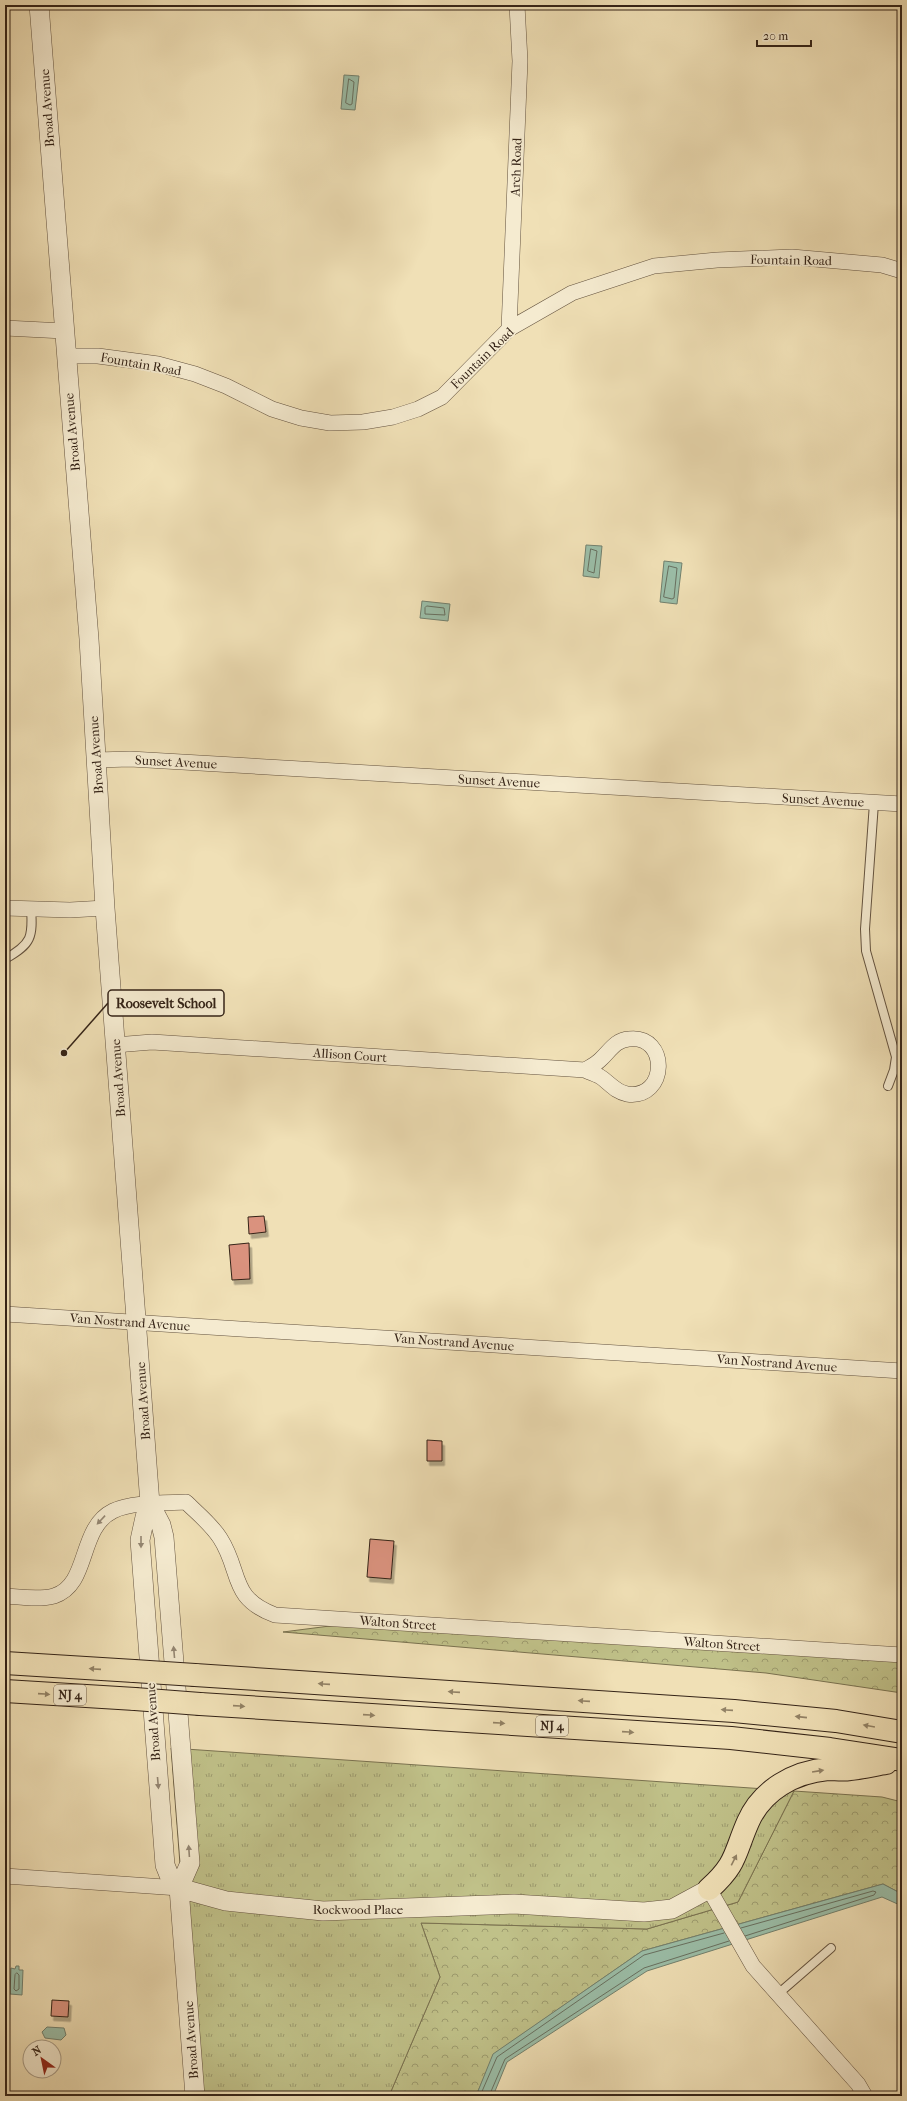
<svg xmlns="http://www.w3.org/2000/svg" width="907" height="2101" viewBox="0 0 907 2101" font-family="'IM FELL French Canon',serif">
<defs>
<pattern id="forest-crowns" width="20" height="18" patternUnits="userSpaceOnUse"><rect width="20" height="18" fill="#c0c189"/><path d="M2 6a3 3 0 1 1 6 0M12 15a3 3 0 1 1 6 0" fill="none" stroke="#9d9c6f"/></pattern>
<pattern id="park-tufts" width="24" height="20" patternUnits="userSpaceOnUse"><rect width="24" height="20" fill="#c0c189"/><path d="M3 7l-1-3M5 7V3M7 7l1-3M15 17l-1-3M17 17v-4M19 17l1-3" fill="none" stroke="#9d9c6f"/></pattern>
<filter id="shadow"><feDropShadow dx="2.5" dy="4.5" stdDeviation="0" flood-color="#0004"/></filter>
</defs>
<rect width="100%" height="100%" fill="#f0e0b6"/>
<filter id="stains"><feTurbulence type="fractalNoise" baseFrequency=".005" numOctaves="4"/><feColorMatrix values="0 0 0 0 .2 0 0 0 0 .09 0 0 0 0 .02 0 0 0 .5 -.17"/></filter>
<radialGradient id="worn" r=".72"><stop offset=".6" stop-color="#630" stop-opacity="0"/><stop offset="1" stop-color="#630" stop-opacity=".3"/></radialGradient>
<!-- forest -->
<path fill="url(#forest-crowns)" stroke="#7a7250" d="M361 1622 902 1657V1693L766 1673 283 1632Z
M794 1791 882 1797 902 1802V1894L883 1884 642 1951 494 2054 476 2096H389L440 1977 421 1923 647 1929 738 1902Z"/>
<!-- park -->
<path fill="url(#park-tufts)" stroke="#7a7250" d="M171 1748 794 1791 738 1902 647 1929 421 1923 440 1977 389 2096H198Z"/>
<!-- water -->
<path fill="#9bbea8" stroke="#72806e" d="M344 75 359 76 355 110 341 109Z
M586 545 602 546 599 578 583 576Z
M664 561 682 563 677 604 660 602Z
M422 601 450 604 448 621 420 618Z
M883 1884 902 1894V1906L882 1897 647 1971 507 2062 493 2096H476L493 2054 642 1951Z
M16 1966H19V1970H23L22 1995 10 1994 11 1968 15 1969Z
M47 2027 64 2028 66 2035 61 2040 45 2038 42 2032Z"/>
<g fill="none" stroke-linecap="round" stroke-linejoin="round">
<!-- shore -->
<path stroke="#687060" stroke-width="1" d="M349 79 354 82 352 104 350 105 346 103Z
M591 549 597 551 594 573 588 571Z
M669 566 677 568 674 598 672 599 664 597Z
M427 606 444 608 445 615 425 614V608Z
M741 1928 873 1891 876 1892 874 1895 745 1936
M17 1973 19 1975V1989L16 1991 14 1989 15 1975Z
M480 2096 497 2057 644 1955 724 1933
M489 2096 505 2059 644 1968 729 1941"/>
</g>
<!-- building -->
<path fill="#da927e" stroke="#342317" filter="url(#shadow)" d="M264 1216 266 1232 249 1234 248 1217Z
M249 1243 250 1279 232 1280 229 1245Z
M427 1440 442 1441V1461H427Z
M370 1539 394 1541 391 1579 367 1577Z
M52 2000 69 2001 68 2017 51 2016Z"/>
<g fill="none" stroke-linecap="round" stroke-linejoin="round">
<!-- service casing -->
<g stroke="#63523f" stroke-width="10">
<path id="service" d="M874 803 865 929 866 951 896 1057 894 1070 888 1086
M5 959C32 944 33 937 31 907
M778 1994 831 1948"/>
</g>
<!-- minor casing -->
<g stroke="#63523f" stroke-width="16">
<path id="minor" d="M5 328 64 331
M509 329 520 61 517 5
M66 356H98L158 364 195 374 226 386 272 409 301 418 330 423 363 422 393 417 418 409 442 397 509 329 572 293 654 266 717 260 792 257 882 265 902 271
M97 760 130 759 902 804
M5 908 70 910 105 908
M115 1045 152 1042 585 1070C589 1072 595 1074 599 1076 609 1082 615 1092 627 1094 668 1100 669 1034 629 1039 615 1040 610 1051 600 1060 596 1064 590 1067 585 1070
M5 1314 902 1371
M5 1596C21 1597 39 1600 54 1596 90 1585 78 1528 113 1511 131 1502 165 1503 186 1502 197 1513 211 1524 220 1538 242 1572 229 1598 275 1615L902 1655
M5 1876 179 1888
M709 1889 753 1966 858 2084 865 2096"/>
</g>
<!-- tertiary casing -->
<g stroke="#63523f" stroke-width="20">
<path id="tertiary" d="M39 5 89 639 105 908 150 1504 161 1525 164 1537 190 1863 179 1888 195 2096
M150 1504 145 1517 140 1540 165 1865 169 1875 179 1888
M179 1888 226 1901 323 1911 514 1904 644 1912 672 1909 709 1889"/>
</g>
<!-- trunk casing -->
<g stroke="#342317" stroke-width="24">
<path id="trunk" d="M5 1663 134 1671
M195 1675 734 1711 836 1721 902 1732
M5 1691 135 1699
M200 1704 731 1738 830 1749 902 1760
M709 1889C737 1864 734 1854 748 1822 762 1790 794 1772 828 1769 835 1769 843 1770 850 1769 862 1768 874 1765 886 1763"/>
</g>
<!-- service -->
<use href="#service" stroke="#f5ebd0" stroke-width="8"/>
<!-- minor -->
<use href="#minor" stroke="#f5ebd0" stroke-width="15"/>
<!-- tertiary -->
<use href="#tertiary" stroke="#f5ebd0" stroke-width="19"/>
<!-- trunk -->
<use href="#trunk" stroke="#f0e0b6" stroke-width="22"/>
<!-- trunk-bridge casing -->
<g stroke="#342317" stroke-width="24" stroke-linecap="butt">
<path id="trunk-bridge" d="M134 1671 195 1675
M135 1699 200 1704"/>
</g>
<!-- trunk-bridge -->
<use href="#trunk-bridge" stroke="#f0e0b6" stroke-width="22"/>
</g>
<!-- one-way arrows -->
<defs><path id="oneway-solid" d="M-6-.8H1V-3.2L6.5 0L1 3.2V.8H-6Z"/></defs>
<g fill="#948774">
<use href="#oneway-solid" transform="translate(101 1520) rotate(133)"/>
<use href="#oneway-solid" transform="translate(141 1542) rotate(90)"/>
<use href="#oneway-solid" transform="translate(174 1652) rotate(-95)"/>
<use href="#oneway-solid" transform="translate(158 1783) rotate(85)"/>
<use href="#oneway-solid" transform="translate(189 1851) rotate(-94)"/>
</g>
<g fill="#928266">
<use href="#oneway-solid" transform="translate(95 1669) rotate(-176)"/>
<use href="#oneway-solid" transform="translate(324 1684) rotate(-176)"/>
<use href="#oneway-solid" transform="translate(454 1692) rotate(-176)"/>
<use href="#oneway-solid" transform="translate(44 1694) rotate(4)"/>
<use href="#oneway-solid" transform="translate(584 1701) rotate(-176)"/>
<use href="#oneway-solid" transform="translate(239 1706) rotate(4)"/>
<use href="#oneway-solid" transform="translate(727 1710) rotate(-176)"/>
<use href="#oneway-solid" transform="translate(369 1715) rotate(4)"/>
<use href="#oneway-solid" transform="translate(801 1717) rotate(-174)"/>
<use href="#oneway-solid" transform="translate(499 1723) rotate(4)"/>
<use href="#oneway-solid" transform="translate(869 1726) rotate(-170)"/>
<use href="#oneway-solid" transform="translate(628 1732) rotate(4)"/>
<use href="#oneway-solid" transform="translate(818 1771) rotate(-9)"/>
<use href="#oneway-solid" transform="translate(734 1860) rotate(-63)"/>
</g>
<g text-anchor="middle" dominant-baseline="central" stroke-width="3.5" stroke-linejoin="round" paint-order="stroke">
<!-- shield labels -->
<g fill="#f5ebd0" stroke="#6e5f4e" stroke-width="1">
<rect x="54" y="1685" width="32" height="20" rx="3"/>
<rect x="536" y="1716" width="32" height="20" rx="3"/>
</g>
<g font-size="12" font-weight="bold" fill="#342317">
<text x="70" y="1695">NJ 4</text>
<text x="552" y="1726">NJ 4</text>
</g>
<!-- street labels -->
<g font-size="13" fill="#342317" stroke="#f5ebd0">
<text transform="translate(47 108) rotate(-94)">Broad Avenue</text>
<text transform="translate(516 167) rotate(-88)">Arch Road</text>
<text transform="translate(791 260) rotate(1)">Fountain Road</text>
<text transform="translate(482 358) rotate(-44)">Fountain Road</text>
<text transform="translate(141 364) rotate(10)">Fountain Road</text>
<text transform="translate(72 432) rotate(-95)">Broad Avenue</text>
<text transform="translate(96 755) rotate(-94)">Broad Avenue</text>
<text transform="translate(176 762) rotate(3)">Sunset Avenue</text>
<text transform="translate(499 781) rotate(3)">Sunset Avenue</text>
<text transform="translate(823 800) rotate(3)">Sunset Avenue</text>
<text transform="translate(350 1055) rotate(4)">Allison Court</text>
<text transform="translate(118 1078) rotate(-94)">Broad Avenue</text>
<text transform="translate(130 1322) rotate(4)">Van Nostrand Avenue</text>
<text transform="translate(454 1342) rotate(4)">Van Nostrand Avenue</text>
<text transform="translate(777 1363) rotate(4)">Van Nostrand Avenue</text>
<text transform="translate(143 1401) rotate(-94)">Broad Avenue</text>
<text transform="translate(398 1623) rotate(4)">Walton Street</text>
<text transform="translate(722 1644) rotate(4)">Walton Street</text>
<text transform="translate(153 1722) rotate(-94)">Broad Avenue</text>
<text x="358" y="1909">Rockwood Place</text>
<text transform="translate(191 2040) rotate(-94)">Broad Avenue</text>
</g>
</g>
<!-- callouts -->
<path fill="none" stroke="#342317" stroke-width="1.5" d="M64 1053L108 1003"/>
<circle fill="#342317" stroke="#f5ebd0" stroke-width="1.5" cx="64" cy="1053" r="4"/>
<rect fill="#f5ebd0" stroke="#342317" stroke-width="1.5" x="108" y="990" width="116" height="26" rx="4"/>
<g font-size="14" text-anchor="middle" font-weight="bold" fill="#342317">
<text x="166" y="1008">Roosevelt School</text>
</g>
<!-- margin -->
<rect width="907" height="2101" fill="none" stroke="#f0e0b6" stroke-width="20"/>
<rect x="6" y="6" width="895" height="2089" fill="none" stroke="#342317" stroke-width="2"/>
<rect x="10" y="10" width="887" height="2081" fill="none" stroke="#342317"/>
<!-- north arrow -->
<g transform="translate(42 2059) rotate(327)"><circle r="19" fill="#f5ebd0" stroke="#a89b86"/>
<path d="M0-3L7 15L0 10L-7 15Z" fill="#8f2418"/>
<text y="-6" font-size="11" font-weight="bold" text-anchor="middle" fill="#342317">N</text>
</g>
<!-- scale -->
<path d="M757 40v6h54v-6" fill="none" stroke="#342317" stroke-width="2"/>
<text x="763" y="40" font-size="12" fill="#342317" stroke="#f5ebd0" stroke-width="3" paint-order="stroke">20 m</text>
<rect width="100%" height="100%" filter="url(#stains)"/>
<rect width="100%" height="100%" fill="url(#worn)"/>
</svg>
